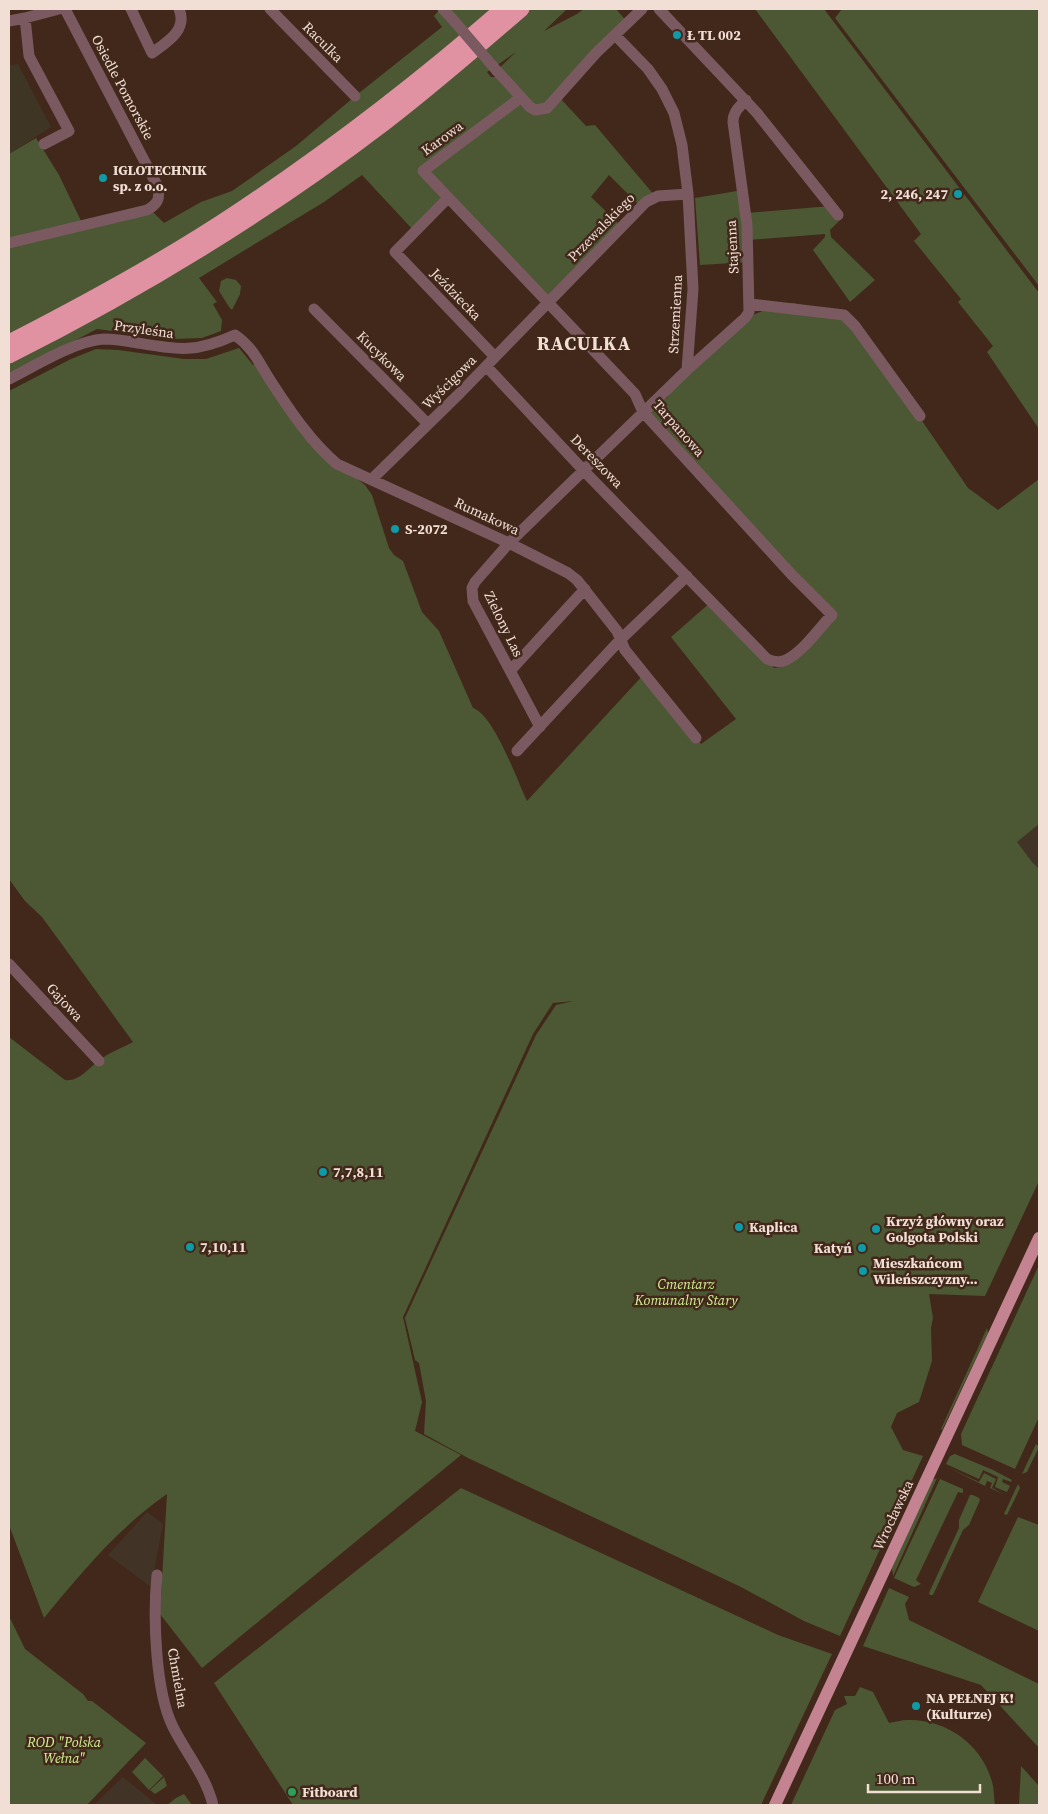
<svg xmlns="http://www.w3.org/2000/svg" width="1048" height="1814" viewBox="0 0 1048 1814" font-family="'Source Serif 4',serif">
<rect width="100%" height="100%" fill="#42281a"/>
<!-- industrial -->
<path fill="#413426" d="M1039 824V869L1032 863 1016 842Z
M147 1512 163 1524 151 1587 108 1555Z
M123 1777 124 1778 157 1805H94Z"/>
<!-- education -->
<path fill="#3f3525" d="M18 64 51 127 9 154V65Z"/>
<!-- green -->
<path fill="#4b5833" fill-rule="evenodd" d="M440 9H567L544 31 577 14 584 9H616L628 23 560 98 586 126 595 125 655 196 641 207 609 175 591 197 616 221 622 228 550 304 449 199 415 232 362 175 324 202 199 278 217 302 213 304 222 320 221 331 202 338 174 339 97 329 9 375V154L36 138 59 175 83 225 150 209 164 223 201 202 232 191 296 146 359 93 442 27 434 16ZM516 52 496 71V77H491L487 72Z
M755 9H824L1039 293V429L987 352 993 346 958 302 961 299 914 241 921 234Z
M842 9H1039V286L835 18Z
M743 190 747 213 831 206 842 218 830 230 831 237 875 280 850 302 813 250 825 237V234L748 240 749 262 700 265 695 198Z
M227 278 236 280 241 286 240 294 232 310 229 307 219 291 221 281Z
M793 303 811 307 855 323 968 488 998 510 1039 479V824L1017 842 1032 862 1039 869V1181L985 1296 929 1294 933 1318 931 1328 932 1361 919 1402 897 1413 891 1427 903 1450 923 1456 840 1636 804 1621 741 1587 468 1458 424 1434 426 1401 419 1363 415 1360 405 1318 536 1035 556 1005 573 1001 553 1003 533 1034 403 1317 422 1402 415 1431 461 1455 202 1668 160 1614 167 1494C118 1528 81 1573 44 1618L9 1525V1037L65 1080C79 1082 89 1068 98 1061 108 1053 122 1048 133 1042L42 917 25 901 9 879V391L71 359 96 349 118 350 184 359H206L239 348 253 365 257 363 276 396 355 477 365 485 372 495 389 548 394 555 403 561 422 612 439 631 473 708C494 715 517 780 527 801L645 673 701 744 736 719 671 637 712 601 774 668 781 667 831 615 646 411 667 398 677 384 751 316 776 305Z
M1039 1265V1417L1015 1469 962 1445 961 1434Z
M987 1328 988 1333 942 1430 941 1429Z
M1036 1444 1039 1447 1027 1472 1022 1474Z
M955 1454 993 1470 1012 1480 1011 1482 1003 1479 1002 1482 1010 1486 1007 1492 995 1487 998 1477 983 1470 979 1479 946 1464 950 1456Z
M945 1466 979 1482 984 1473 996 1479 992 1488 1005 1495 990 1488 992 1483 987 1481 985 1486Z
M937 1478 893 1576 892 1568 932 1480Z
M940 1479 963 1489V1493L958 1492 916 1580 921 1584 914 1587 894 1578Z
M1018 1484 1020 1488 1007 1515 1004 1514Z
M461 1488 778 1635 832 1654 761 1805H293L214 1683Z
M970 1495H973L979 1498 980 1500 969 1525 963 1530 933 1595H930L929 1593 959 1528V1520Z
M1018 1517 1039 1525V1631L978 1602Z
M889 1588 909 1597 905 1604 909 1620 1039 1684V1748L981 1685 863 1646Z
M9 1616 25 1649 83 1694 88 1701H92L146 1743 87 1805H9Z
M860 1687 873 1692 889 1723C895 1722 902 1720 908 1720 948 1719 985 1747 993 1786 994 1792 994 1799 995 1805H791L835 1710 847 1704 844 1696H855Z
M145 1758 163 1776 149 1790 132 1772Z
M1021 1766 1039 1786V1805H1019Z
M164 1777 167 1786 155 1794 150 1790Z
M184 1794 192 1805H167L176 1798Z"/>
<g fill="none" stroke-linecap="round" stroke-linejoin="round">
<!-- minor -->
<path stroke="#7a5a60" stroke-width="11" d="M131 9 152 53C167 42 188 30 179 9
M270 9 355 96
M443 9 455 22
M659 9 757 113 838 215
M25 18 29 56 69 131 44 144
M9 21 25 18 59 9
M615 35 648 69 662 89 674 113 682 145 688 194 693 289 687 370
M497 71 530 107 535 110 547 108 596 53 642 9
M448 198 395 252 495 357
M9 243 147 210C158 204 160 199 158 187L65 9
M750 304 844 315 855 326 920 416
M314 309 428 424
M486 366 586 473 767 659C774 662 780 663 786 660 803 652 819 628 832 615L792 575 643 412 635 394 423 171 520 98
M9 379C35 366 74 341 104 339 115 339 127 341 138 343 180 350 195 353 235 335 255 349 259 364 272 383 291 412 311 442 337 464L509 543 568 573 577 580 617 631 625 650 696 738
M371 480 460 393 646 202 658 196 688 194
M510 671 585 589
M540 727 473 601 472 588 475 582 509 543 584 470 687 370 745 318 749 312 747 225 733 122C733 112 739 107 746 100
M517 751 620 640 687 576
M9 964 99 1061
M157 1575C153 1615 155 1691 173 1727 186 1753 206 1776 213 1805"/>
<!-- major -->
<path stroke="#c38390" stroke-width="12" d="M775 1805 1039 1238"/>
<!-- highway -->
<path stroke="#e092a3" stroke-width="15" d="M9 342C87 302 165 260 238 211 331 149 418 82 502 9
M9 356C141 290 267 213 385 123 432 87 477 48 522 9"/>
<!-- minor-bridge -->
<path stroke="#7a5a60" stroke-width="11" d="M455 22 497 71"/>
</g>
<!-- markers -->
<g fill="#0f9aa8" stroke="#42281a" stroke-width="2">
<circle cx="677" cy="35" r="5"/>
<circle cx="103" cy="178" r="5"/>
<circle cx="958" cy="194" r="5"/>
<circle cx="395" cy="529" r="5"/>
<circle cx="323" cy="1172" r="5"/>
<circle cx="739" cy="1227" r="5"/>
<circle cx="876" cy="1229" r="5"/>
<circle cx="190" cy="1247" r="5"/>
<circle cx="862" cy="1248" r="5"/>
<circle cx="863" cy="1271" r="5"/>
<circle cx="916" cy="1706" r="5"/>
</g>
<circle fill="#2e9e5b" stroke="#42281a" stroke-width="2" cx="292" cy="1792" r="5"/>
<g text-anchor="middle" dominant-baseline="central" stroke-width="5" stroke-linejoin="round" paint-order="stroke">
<!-- poi labels -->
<g font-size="14" font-weight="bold" fill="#f1dfd6" stroke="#42281a" text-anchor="start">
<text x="687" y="35">Ł TL 002</text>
<text x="113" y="170">IGLOTECHNIK<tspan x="113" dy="16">sp. z o.o.</tspan></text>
<text x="948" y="194" text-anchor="end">2, 246, 247</text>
<text x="405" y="529">S-2072</text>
<text x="333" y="1172">7,7,8,11</text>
<text x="886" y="1221">Krzyż główny oraz<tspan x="886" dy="16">Golgota Polski</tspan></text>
<text x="749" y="1227">Kaplica</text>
<text x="200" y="1247">7,10,11</text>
<text x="852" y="1248" text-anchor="end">Katyń</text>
<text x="873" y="1263">Mieszkańcom<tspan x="873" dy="16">Wileńszczyzny...</tspan></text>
<text x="926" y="1698">NA PEŁNEJ K!<tspan x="926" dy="16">(Kulturze)</tspan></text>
<text x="302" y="1792">Fitboard</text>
</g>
<!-- street labels -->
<g font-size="14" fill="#f1dfd6" stroke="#42281a">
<text transform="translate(323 42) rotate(45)">Raculka</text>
<text transform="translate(123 87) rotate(62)">Osiedle Pomorskie</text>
<text transform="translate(442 138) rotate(-36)">Karowa</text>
<text transform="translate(601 227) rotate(-46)">Przewalskiego</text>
<text transform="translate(732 247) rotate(-93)">Stajenna</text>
<text transform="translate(456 294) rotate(46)">Jeździecka</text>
<text transform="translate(675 314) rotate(-87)">Strzemienna</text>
<text transform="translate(144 329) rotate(8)">Przyleśna</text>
<text transform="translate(382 356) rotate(45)">Kucykowa</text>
<text transform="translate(449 382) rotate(-45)">Wyścigowa</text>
<text transform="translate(679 428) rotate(49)">Tarpanowa</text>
<text transform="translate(597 461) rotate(46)">Dereszowa</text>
<text transform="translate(487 516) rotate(25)">Rumakowa</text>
<text transform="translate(504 624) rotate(64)">Zielony Las</text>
<text transform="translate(65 1002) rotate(47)">Gajowa</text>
<text transform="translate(893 1515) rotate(-65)">Wrocławska</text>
<text transform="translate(178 1678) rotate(80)">Chmielna</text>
</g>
<!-- park labels -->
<g font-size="14" font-style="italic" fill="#d0f293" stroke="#42281a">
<text x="686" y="1284">Cmentarz<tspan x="686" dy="16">Komunalny Stary</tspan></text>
<text x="64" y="1742">ROD "Polska<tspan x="64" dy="16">Wełna"</tspan></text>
</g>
<!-- district labels -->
<g font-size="19" font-weight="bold" letter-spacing="1" fill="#f1dfd6" stroke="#42281a">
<text x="584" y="343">RACULKA</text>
</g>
</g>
<!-- border -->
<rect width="1048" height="1814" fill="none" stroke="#f1dfd6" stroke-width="20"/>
<!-- scale -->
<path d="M868 1784v8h112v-8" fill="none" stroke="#f1dfd6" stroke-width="2.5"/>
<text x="876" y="1784" font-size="15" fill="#f1dfd6" stroke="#42281a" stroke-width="4" paint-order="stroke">100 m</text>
</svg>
